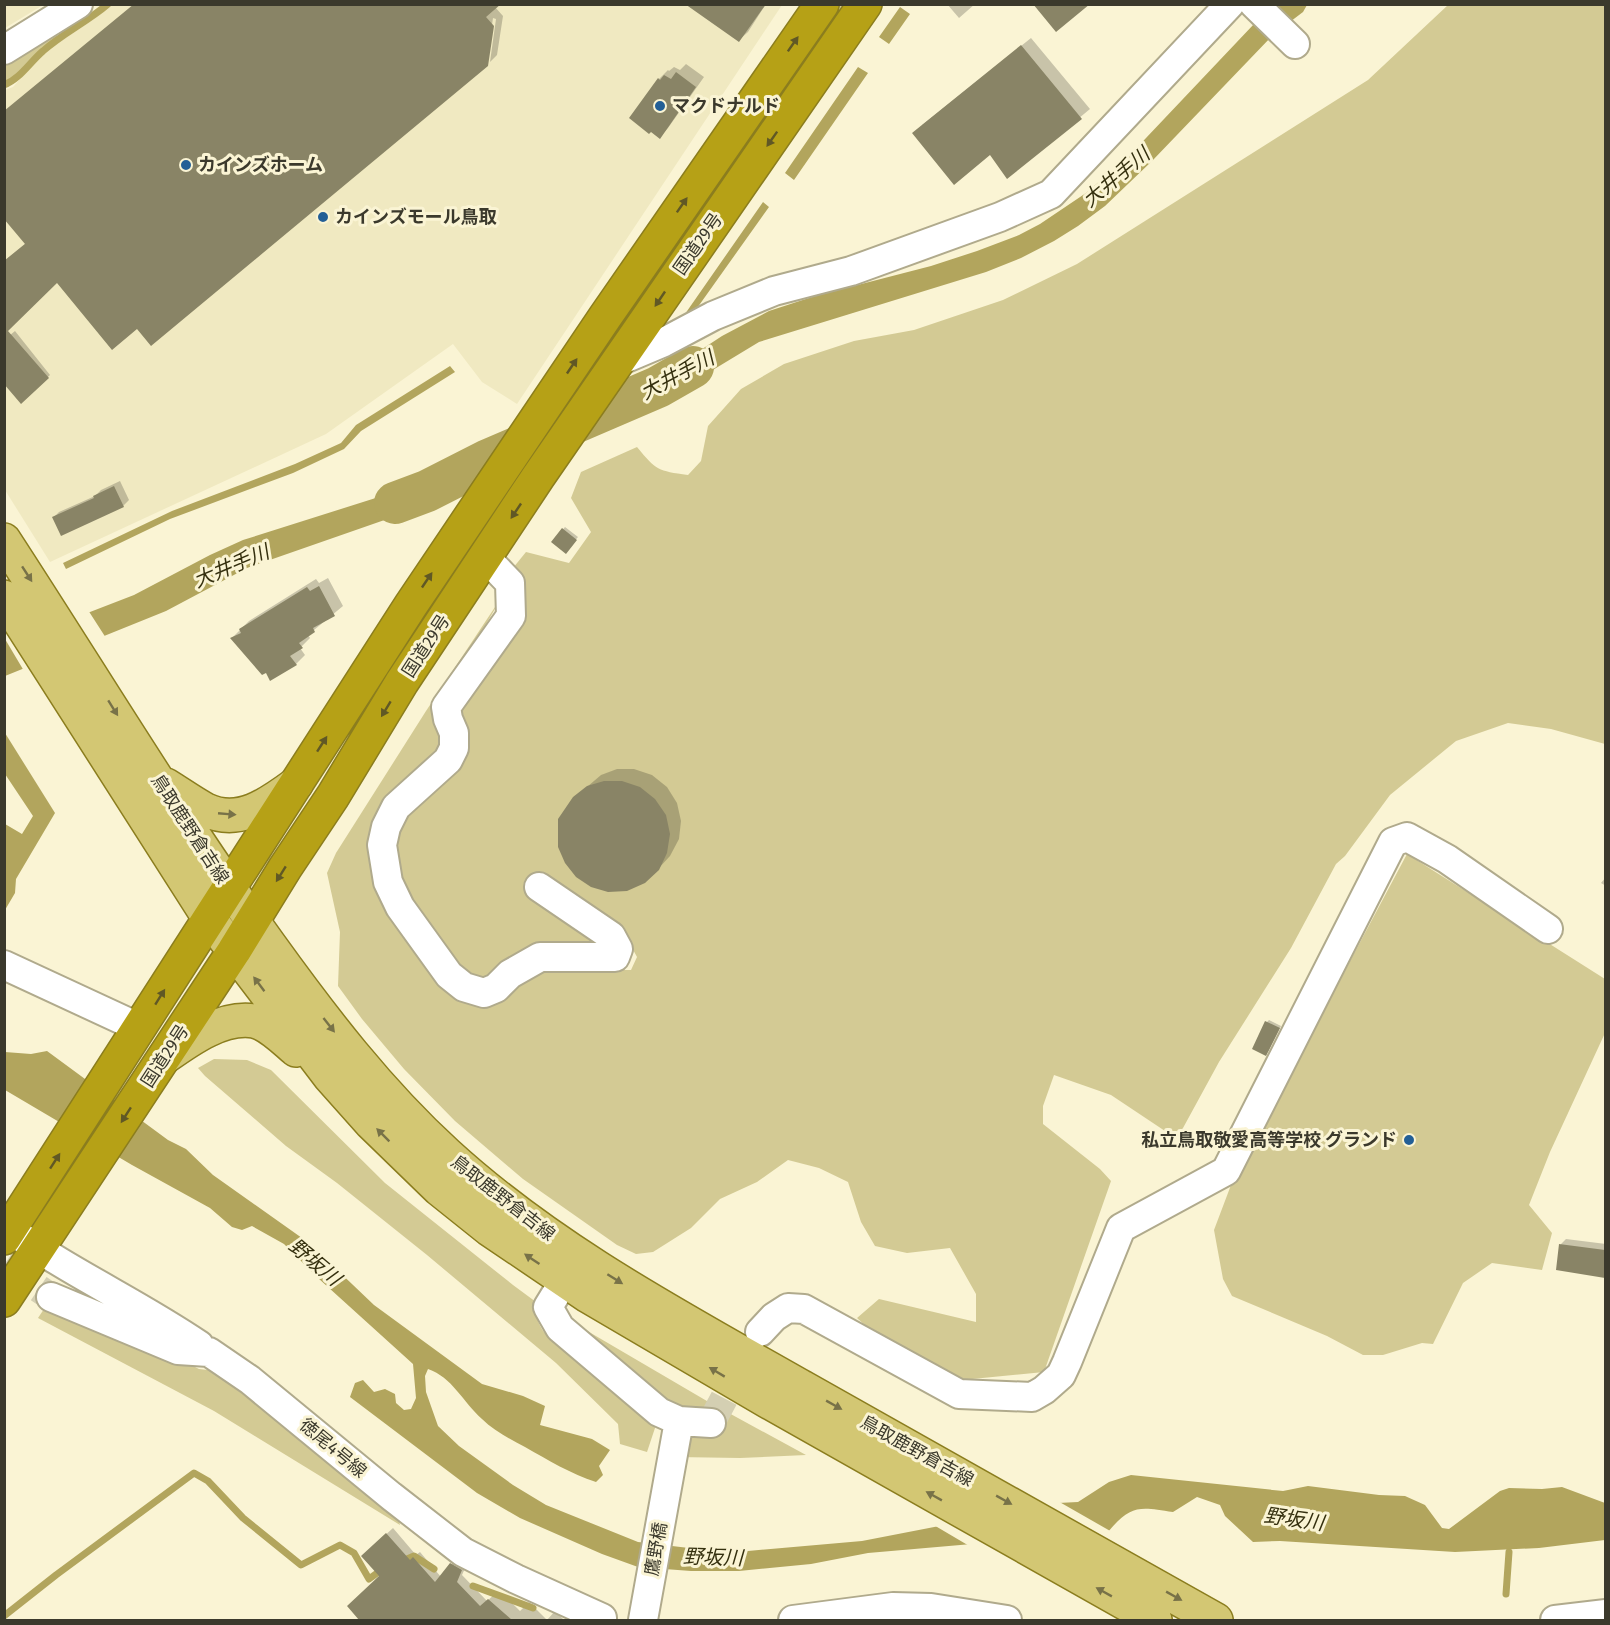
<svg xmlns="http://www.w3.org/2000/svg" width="1610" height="1625" viewBox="0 0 1610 1625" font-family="'Fira Sans Condensed','Noto Sans JP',sans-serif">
<rect width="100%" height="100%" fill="#faf4d4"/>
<!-- built -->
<path fill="#f0e9c1" d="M5 4H43V5L5 28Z
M111 5H782L517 404 482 382 453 344 326 434 50 562 5 490V90L13 87 43 53 94 19Z"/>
<!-- green -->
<path fill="#d3ca94" d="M839 5H848L584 386 577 383Z
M1448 5H1605V744L1551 729 1508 723 1456 741 1390 795 1345 856 1336 864 1291 948 1219 1062 1177 1139 1111 1095 1054 1075 1043 1106V1124L1100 1169 1111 1181 1044 1372 962 1380 878 1337 857 1318 879 1299 976 1322V1294L950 1248 907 1253 875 1246 861 1222 848 1182 819 1168 788 1160 757 1182 720 1199 691 1228 653 1252 636 1254 617 1245 523 1179 455 1121 404 1069 362 1019 338 986 340 932 327 873 336 853 426 711 503 595 434 714C439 724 452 740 444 752 440 759 416 774 408 780 388 798 372 831 373 858 373 873 382 892 389 905L448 986C463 1000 487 1011 506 996 519 987 525 972 543 970 572 967 603 970 631 970L637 957 630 944 611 924 607 927 538 881 534 888 601 934 607 940C601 942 595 945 589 946 565 950 541 943 519 954 501 963 492 989 468 981L405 896C387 860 387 819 421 792 434 781 454 772 460 755 467 736 455 718 462 700L524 621 513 568 526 552 569 563 591 532 571 498 581 472 637 447C656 470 658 471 688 475L701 461 708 426 741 389 784 364 854 341 914 330 1003 300 1077 264 1368 80Z
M55 34 57 39C42 50 19 78 5 84V66Z
M508 492 507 500 446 593 416 630 441 584 499 500Z
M1407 854 1605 979V1033L1550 1152 1529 1205 1552 1233 1542 1270 1492 1263 1463 1283 1433 1344 1422 1343 1383 1355H1363L1327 1336 1232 1296 1223 1279 1214 1230 1231 1185Z
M214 1059 247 1060 271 1070 385 1183 513 1285 536 1302C535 1323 543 1337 563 1345L658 1419 647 1452 620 1444 618 1424 556 1363 427 1255 337 1183 286 1146 205 1076 198 1068Z
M46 1306 173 1356 199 1369 225 1372 398 1517 400 1525 214 1411 38 1318Z
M572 1322 712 1404 709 1410 681 1412Z
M727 1412 806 1455 740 1458 676 1457 681 1429 725 1423Z"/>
<!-- water -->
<path fill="#b2a55d" d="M1272 5H1307L1303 12 1274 34 1152 161 1105 206 1078 226 1054 241 1021 258 986 272 759 342 688 385 643 407V381L681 363 722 336 769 311 815 296 931 266 977 251 1019 235 1040 224 1086 193 1128 157Z
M900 7 910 14 889 44 879 37Z
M858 67 868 73 794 180 785 173Z
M763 202 769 207 690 318 685 314Z
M450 366 455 372 361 431 344 449 293 473 170 519 66 569 63 563 172 511 295 464 341 443 356 425Z
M448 468 445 496 396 516 247 568 166 611 5 676V635L90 612 134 595 210 555 243 540 382 496Z
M5 733 55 813 16 879 15 893 5 910V824L22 834 33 816 5 774Z
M47 1051 168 1140 186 1149 213 1175 309 1243 374 1305 482 1384 523 1396 545 1406 540 1425 592 1439 610 1450 599 1466 603 1475 596 1482C571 1474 548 1460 525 1447 510 1439 494 1431 482 1419 463 1402 452 1377 428 1369L425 1376 426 1392 438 1426 459 1446 513 1485 546 1505 638 1542 689 1548 748 1551 862 1541 1058 1503 1078 1502 1109 1482 1131 1475 1283 1491 1308 1486 1379 1495 1405 1496 1425 1505 1442 1528 1449 1529 1500 1491 1509 1488 1542 1489 1562 1487 1605 1503V1540L1539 1548 1455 1552 1280 1541 1253 1542 1225 1516 1220 1505 1197 1497 1173 1512C1140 1507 1131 1504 1108 1532L868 1553 811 1564 739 1571H691L638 1567 602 1554 520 1518 477 1493 350 1397 355 1383 363 1380 374 1392 385 1389 395 1394 396 1403 404 1410 411 1409 416 1398 413 1364 318 1278 284 1244 252 1226 242 1230 232 1227 210 1208 132 1165 5 1090V1052L31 1054Z"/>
<!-- pier -->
<path fill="#faf4d4" d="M88 610 106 638 24 671 5 639 4 632Z
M1056 1500 1112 1532 1108 1535 971 1547 932 1524Z"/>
<!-- shadow -->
<path fill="#0003" d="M704 4H766L748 32 739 40Z
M947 4H975L959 18Z
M495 7 503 16 497 55 490 62 496 19 493 18 486 66 137 327 58 281 4 261 26 243Z
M1031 38 1090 109 1008 177 990 153 922 125Z
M686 64 704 77 668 128 660 137 631 118 659 79 668 70 669 71 674 67 680 70Z
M15 331 50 375 21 402 4 340Z
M120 481 129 500 123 506 54 517 59 512 95 496 101 490Z
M565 527 578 537 565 552 553 541Z
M328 578 343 606 308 635 310 638 300 648 305 655 296 664 270 679 266 671 232 638 249 621 316 579 319 583Z
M617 769H634L652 775 667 787 677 803 681 821 679 839 670 856 658 869 574 798 601 775Z
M1606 877V886L1601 883Z
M1269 1020 1281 1026 1268 1052 1267 1022Z
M1566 1239 1606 1244V1277L1558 1269 1561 1244Z
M393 1528 416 1555 420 1552 441 1577 457 1558 467 1564 462 1575 487 1601 495 1594 501 1599 504 1595 520 1611 529 1602 547 1620 555 1611 564 1620H370L363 1613 381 1576 369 1550Z"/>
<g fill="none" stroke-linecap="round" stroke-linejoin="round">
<!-- stream -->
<path stroke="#b2a55d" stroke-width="7" d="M4 85C20 79 30 62 43 51 63 33 87 22 108 4
M400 1562 414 1556 434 1569
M473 1586 533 1608
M1506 1594 1509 1552
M4 1616 56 1575 194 1473 208 1481 243 1518 301 1565 340 1545 354 1553 369 1579 384 1568"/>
<!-- river -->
<path stroke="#b2a55d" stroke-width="42" d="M395 503 427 491 488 460 658 387 693 367"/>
</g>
<!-- building -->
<path fill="#898466" d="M134 4H501L486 17 494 26 488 66 151 346 137 329 112 350 57 283 8 331 49 378 21 404 4 384V261L25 244 4 219V111Z
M685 4H766L739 42Z
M1033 4H1090L1056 32Z
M1021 45 1082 119 1007 179 990 155 954 185 912 133Z
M676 72 696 87 660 139 651 132 649 134 629 118 658 78 660 80 664 75 671 79Z
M114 486 124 507 61 536 52 517 94 498 93 496Z
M562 528 577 540 566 554 551 542Z
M319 586 335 616 313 628 315 632 299 643 303 648 290 656 297 665 270 681 266 673 262 675 230 638 241 633 239 629 307 587 310 591Z
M604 781H622L640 787 655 799 666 815 670 834 667 853 659 870 645 883 627 891 608 892 591 887 576 877 565 863 558 847V819L573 797 587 786Z
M1265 1021 1280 1028 1266 1056 1252 1049Z
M1559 1244 1605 1250V1278L1556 1270Z
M386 1533 410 1560 413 1557 435 1582 450 1563 462 1570 457 1582 480 1606 488 1599 512 1620H359L347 1606 379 1576 361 1556Z"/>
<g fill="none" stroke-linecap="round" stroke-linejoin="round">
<!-- minor-tunnel -->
<path stroke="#d4cfb2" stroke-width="28" stroke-dasharray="28 14" stroke-linecap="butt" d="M4 1265 51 1297
M711 1423 744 1361"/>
<!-- minor casing -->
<g stroke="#b0aa8c" stroke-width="32">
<path id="minor" d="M1254 4 1295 44
M4 50 78 4
M619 361 664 342 713 316 774 291 851 271 1000 217 1051 194 1230 4
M485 557 510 583 511 616 446 707 448 719 454 733V748L448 760 396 807 386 827 382 845 388 882 400 907 449 975 464 987 484 993 496 988 510 974 540 957H615L618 949 611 936 539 887
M4 965 140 1028
M4 1225C66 1271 136 1302 199 1345
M564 1281 548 1307 560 1328 659 1412 679 1421 711 1423
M51 1297 178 1350 209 1352 250 1380 391 1496 463 1552 516 1579 602 1618 600 1620
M760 1332 774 1317 788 1308 804 1309 959 1394 1032 1397 1044 1390 1061 1375 1067 1362 1121 1228 1226 1171 1393 842 1407 837 1447 859 1548 929
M643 1620 679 1421
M793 1620 893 1607 931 1608 1007 1620
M1555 1620 1606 1614"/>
</g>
<!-- major casing -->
<g stroke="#8b7d1e" stroke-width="36">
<path id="major" d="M4 540C92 675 175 814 269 944 323 1019 379 1092 447 1154 552 1250 679 1317 802 1387 940 1465 1078 1543 1216 1620
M4 597 209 918 330 1077 371 1123 439 1189 489 1229 588 1296 767 1401 1155 1620
M166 785C179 793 193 803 206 810 240 826 270 803 296 784
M165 1057C189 1040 222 1016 254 1021 269 1024 284 1040 296 1050"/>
</g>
<!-- highway casing -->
<g stroke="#8b7d1e" stroke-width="36">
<path id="highway" d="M4 1238 411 605 605 317 822 4
M4 1300 234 951 285 868 333 796 402 682 538 477 865 4"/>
</g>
<!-- minor -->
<use href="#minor" stroke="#fff" stroke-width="28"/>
<!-- major -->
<use href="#major" stroke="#d3c773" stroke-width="33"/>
<!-- highway -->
<use href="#highway" stroke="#b6a116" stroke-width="33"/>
</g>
<!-- one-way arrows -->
<defs><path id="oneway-solid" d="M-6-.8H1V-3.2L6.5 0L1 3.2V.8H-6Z" transform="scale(1.5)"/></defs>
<g fill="#605825">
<use href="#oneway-solid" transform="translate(793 44) rotate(-55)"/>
<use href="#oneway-solid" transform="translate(772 139) rotate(125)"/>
<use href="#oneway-solid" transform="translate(682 205) rotate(-55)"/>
<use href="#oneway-solid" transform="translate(660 299) rotate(124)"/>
<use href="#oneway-solid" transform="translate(572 366) rotate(-56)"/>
<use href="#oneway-solid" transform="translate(516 511) rotate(124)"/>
<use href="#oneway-solid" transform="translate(427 580) rotate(-56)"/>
<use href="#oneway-solid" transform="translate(386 709) rotate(121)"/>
<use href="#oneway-solid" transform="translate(322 744) rotate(-57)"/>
<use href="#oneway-solid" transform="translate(281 874) rotate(122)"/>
<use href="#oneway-solid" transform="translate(160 997) rotate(-58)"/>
<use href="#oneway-solid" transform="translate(126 1115) rotate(123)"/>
<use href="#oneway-solid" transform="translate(55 1161) rotate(-57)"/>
</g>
<g fill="#787248">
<use href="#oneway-solid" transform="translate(27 574) rotate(57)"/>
<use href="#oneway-solid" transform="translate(113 708) rotate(58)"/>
<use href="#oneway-solid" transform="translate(227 814) rotate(5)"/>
<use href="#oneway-solid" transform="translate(259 984) rotate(-127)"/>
<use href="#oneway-solid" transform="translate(329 1025) rotate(52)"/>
<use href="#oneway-solid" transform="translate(383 1135) rotate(-135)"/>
<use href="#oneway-solid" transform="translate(532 1259) rotate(-146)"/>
<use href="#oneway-solid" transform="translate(615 1279) rotate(32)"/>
<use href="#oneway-solid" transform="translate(717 1372) rotate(-149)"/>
<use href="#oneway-solid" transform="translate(834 1405) rotate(29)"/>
<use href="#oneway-solid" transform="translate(934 1496) rotate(-151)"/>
<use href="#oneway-solid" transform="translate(1004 1500) rotate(29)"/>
<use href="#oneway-solid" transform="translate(1104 1592) rotate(-151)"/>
<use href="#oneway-solid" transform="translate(1174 1596) rotate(29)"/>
</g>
<!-- markers -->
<g fill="#235f96" stroke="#faf4d4" stroke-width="2">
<circle cx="660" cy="106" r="6"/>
<circle cx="186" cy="165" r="6"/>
<circle cx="323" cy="217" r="6"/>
<circle cx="1409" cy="1140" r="6"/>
</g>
<g text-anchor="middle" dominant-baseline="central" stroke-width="6" stroke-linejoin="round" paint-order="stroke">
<!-- poi labels -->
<g font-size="18" font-weight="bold" fill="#3b392c" stroke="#faf4d4" text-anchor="start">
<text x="672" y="106">マクドナルド</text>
<text x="198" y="165">カインズホーム</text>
<text x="335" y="217">カインズモール鳥取</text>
<text x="1397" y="1140" text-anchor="end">私立鳥取敬愛高等学校 グランド</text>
</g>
<!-- street labels -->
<g font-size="18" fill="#3b392c" stroke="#faf4d4">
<text transform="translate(698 244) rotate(-55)">国道29号</text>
<text transform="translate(426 646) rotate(-57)">国道29号</text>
<text transform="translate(190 829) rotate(57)">鳥取鹿野倉吉線</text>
<text transform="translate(165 1056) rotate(-57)">国道29号</text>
<text transform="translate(503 1198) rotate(38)">鳥取鹿野倉吉線</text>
<text transform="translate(333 1448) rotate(40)">徳尾4号線</text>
<text transform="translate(917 1451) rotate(29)">鳥取鹿野倉吉線</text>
<text transform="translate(656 1549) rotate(-80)">鷹野橋</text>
</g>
<!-- water labels -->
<g font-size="20" font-style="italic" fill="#35300f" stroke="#faf4d4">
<text transform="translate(1116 177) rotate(-40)">大井手川</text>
<text transform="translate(677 375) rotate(-28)">大井手川</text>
<text transform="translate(231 566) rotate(-23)">大井手川</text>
<text transform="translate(315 1262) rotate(40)">野坂川</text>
<text transform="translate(1294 1519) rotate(8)">野坂川</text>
<text transform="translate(713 1557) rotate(2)">野坂川</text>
</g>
</g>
<!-- border -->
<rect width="1610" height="1625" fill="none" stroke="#3b392c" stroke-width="12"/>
</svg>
